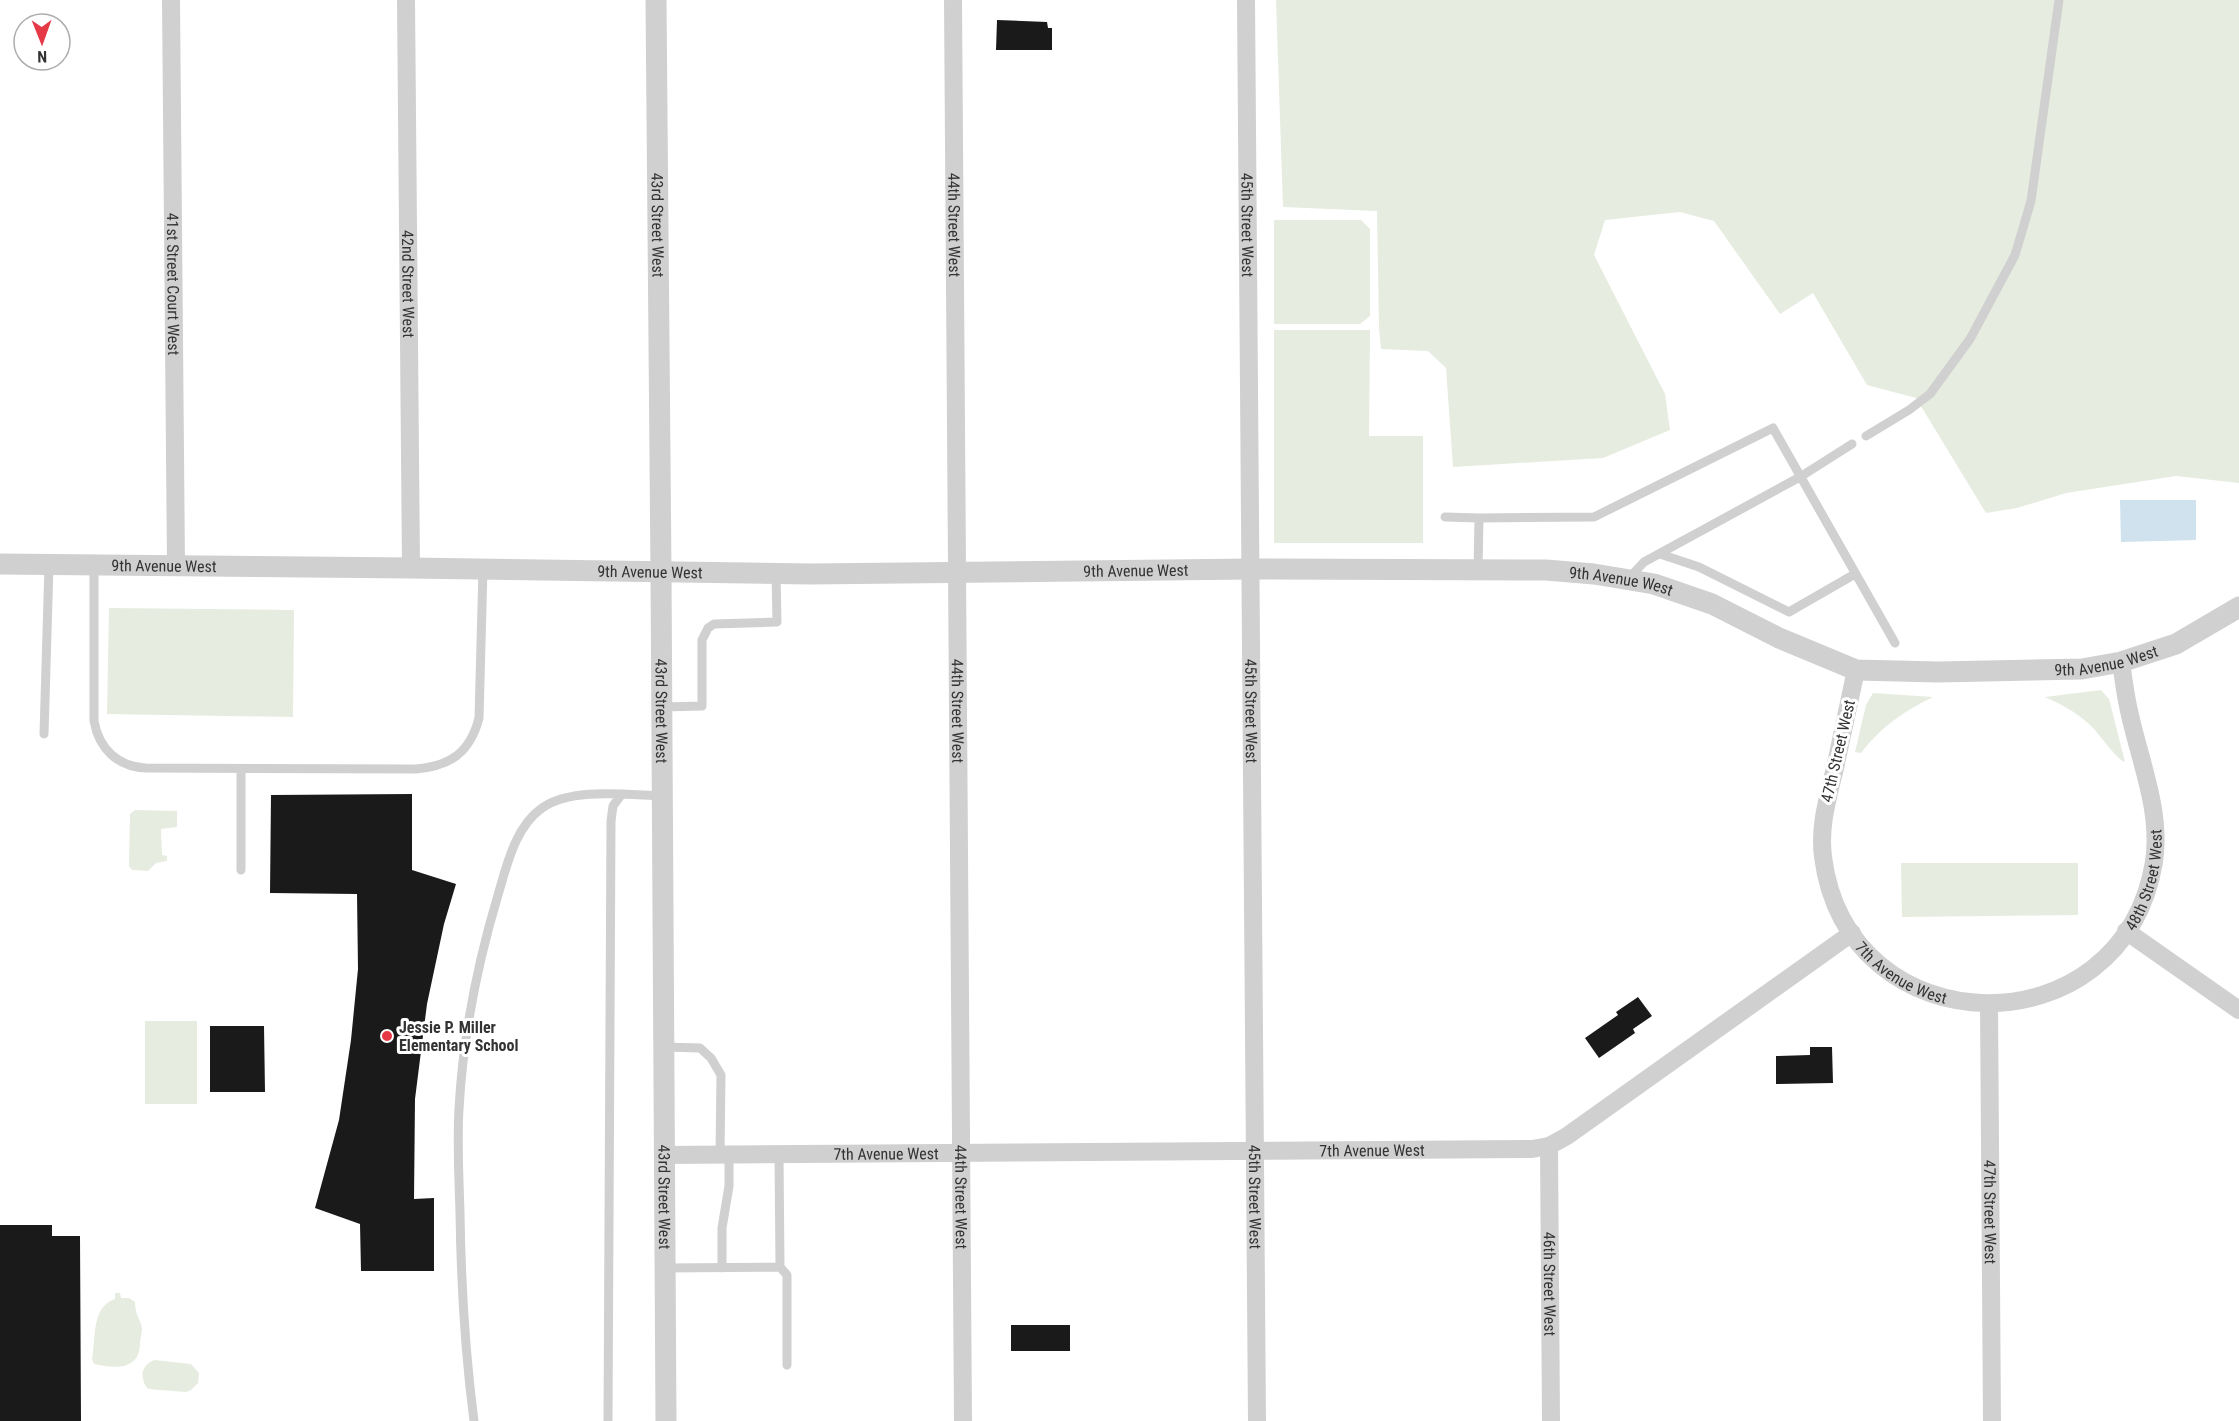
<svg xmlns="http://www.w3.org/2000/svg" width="2239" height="1421" viewBox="0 0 2239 1421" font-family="'Roboto Condensed',sans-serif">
<rect width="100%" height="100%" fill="#fff"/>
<!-- green -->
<path fill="#e6ecdf" d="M1276 0H2239V483L2176 476 2066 493 2017 508 1986 513 1916 398 1867 385 1813 293 1780 314 1714 221 1680 212 1605 220 1594 255 1665 394 1670 430 1603 458 1453 467 1446 368 1428 351 1381 349 1379 328 1377 211 1283 207Z
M1274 220H1361L1370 229V316L1360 324H1274Z
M1274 330H1370L1369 436H1423V543H1274Z
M109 608 294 610 293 717 107 714Z
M2101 690 2109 699 2125 762C2116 759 2099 733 2089 724 2076 712 2061 704 2045 697Z
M1873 693 1933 697C1904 711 1881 727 1861 753L1855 752 1866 705Z
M135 810 177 811V827L161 829 162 855 167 856V861L156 863 148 871 132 870 129 866 130 814Z
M1901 863H2078V915L1902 917Z
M145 1021H197V1104H145Z
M115 1293H120L121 1298H129L135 1302C135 1315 141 1320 142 1329 142 1334 140 1338 140 1343 140 1370 116 1369 94 1364L92 1359C96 1338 91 1307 115 1299Z
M155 1360 191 1364 199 1373 198 1383 191 1390 186 1392 148 1389C139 1379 141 1364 155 1360Z"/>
<!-- water -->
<path fill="#cfe2ee" d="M2120 500H2196V540L2121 542Z"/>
<!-- building -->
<path fill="#1a1a1a" d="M997 20 1047 22 1048 28H1052V50H996Z
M412 794V870L456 884 444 924 427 1004 415 1099 414 1199 434 1198V1271H361L360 1224 315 1208 339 1120 351 1040 358 969 357 894 270 893 271 795Z
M1638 997 1652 1016 1633 1029 1635 1033 1599 1058 1585 1038 1618 1015 1616 1012Z
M210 1026H264L265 1092H210Z
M1810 1047H1832L1833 1083 1776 1084V1056L1810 1055Z
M0 1225H52V1236H80L81 1421H0Z
M1011 1325H1070V1351H1011Z"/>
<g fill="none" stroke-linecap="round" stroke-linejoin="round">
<!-- service -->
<path stroke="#d0d0d0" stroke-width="9" d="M1866 436 1909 410 1930 394 1970 339 2015 255 2031 201 2059 0
M1445 517 1479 518
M1660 554 1699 567 1789 612 1855 574
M94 565V721C99 749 118 767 146 768L416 769C450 766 470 753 479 718L483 569
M1478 570 1479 518 1594 517 1773 428 1895 643
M1630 577 1644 562 1800 477 1852 444
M662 707 702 706V640L708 628 714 624 777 622 776 574
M44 734 49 565
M241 769V870
M664 1047 700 1048 711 1058 721 1075 720 1154
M780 1267 787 1275V1365
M665 1268 780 1267 779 1154
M722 1268V1228L729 1186V1154
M474 1421C465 1352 461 1283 460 1213 459 1178 457 1143 459 1109 463 1036 477 965 498 895 507 865 515 827 542 808 572 787 628 795 662 796
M608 1421 611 821 613 806 621 795"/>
<!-- minor -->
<g stroke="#d0d0d0" stroke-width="18">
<path id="s1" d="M171 0 176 566"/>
<path id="s2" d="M406 0 411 568"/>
<path id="s3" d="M953 0 963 1421"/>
<path id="s4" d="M1246 0 1257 1421"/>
<path id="s5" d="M1856 670C1849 703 1842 735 1835 768 1828 798 1819 825 1823 857 1848 1049 2122 1053 2154 862 2162 809 2138 757 2128 706 2125 692 2123 676 2121 662"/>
<path d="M2126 931 2239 1010"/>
<path id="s6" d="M1989 1004 1992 1421"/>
<path id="s7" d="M1549 1146 1551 1421"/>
<path id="s8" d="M664 1155 1532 1149 1549 1146 1567 1136 1852 933"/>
</g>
<!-- tertiary -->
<g stroke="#d0d0d0" stroke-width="21">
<path id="s9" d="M656 0 661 573 666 1421"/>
<path id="s10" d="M0 564 411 568 810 574 1251 569 1546 570 1594 574 1654 584 1712 604 1779 638 1856 670 1938 672 2082 669 2121 662 2176 644 2239 607"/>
</g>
</g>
<!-- markers -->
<circle fill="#e63946" stroke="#fff" stroke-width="2" cx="387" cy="1036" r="6"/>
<g text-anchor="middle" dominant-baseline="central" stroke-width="6" stroke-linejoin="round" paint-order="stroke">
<!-- street labels -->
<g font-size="16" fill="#333" stroke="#fff">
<text stroke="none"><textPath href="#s9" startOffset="225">43rd Street West</textPath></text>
<text stroke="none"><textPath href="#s3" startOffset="225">44th Street West</textPath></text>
<text stroke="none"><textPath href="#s4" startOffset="225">45th Street West</textPath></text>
<text stroke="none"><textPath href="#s1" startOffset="284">41st Street Court West</textPath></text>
<text stroke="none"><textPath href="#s2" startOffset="284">42nd Street West</textPath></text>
<text stroke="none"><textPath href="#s10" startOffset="164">9th Avenue West</textPath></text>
<text stroke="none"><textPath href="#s10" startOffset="1136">9th Avenue West</textPath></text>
<text stroke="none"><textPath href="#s10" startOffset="650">9th Avenue West</textPath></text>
<text stroke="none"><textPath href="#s10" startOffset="1622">9th Avenue West</textPath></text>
<text stroke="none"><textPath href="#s10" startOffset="2126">9th Avenue West</textPath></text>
<text stroke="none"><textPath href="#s9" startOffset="711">43rd Street West</textPath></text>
<text stroke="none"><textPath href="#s4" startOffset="711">45th Street West</textPath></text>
<text stroke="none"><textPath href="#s3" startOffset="711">44th Street West</textPath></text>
<text transform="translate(1838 751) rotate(-77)">47th Street West</text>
<text stroke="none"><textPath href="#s5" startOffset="651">48th Street West</textPath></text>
<text stroke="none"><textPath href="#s5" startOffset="338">7th Avenue West</textPath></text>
<text stroke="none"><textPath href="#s8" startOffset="708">7th Avenue West</textPath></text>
<text stroke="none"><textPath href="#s8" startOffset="222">7th Avenue West</textPath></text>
<text stroke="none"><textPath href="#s9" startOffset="1197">43rd Street West</textPath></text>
<text stroke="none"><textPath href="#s3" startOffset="1197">44th Street West</textPath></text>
<text stroke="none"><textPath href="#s4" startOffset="1197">45th Street West</textPath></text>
<text stroke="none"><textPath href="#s6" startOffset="208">47th Street West</textPath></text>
<text stroke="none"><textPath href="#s7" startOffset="138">46th Street West</textPath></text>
</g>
<!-- poi labels -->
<g font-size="16" font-weight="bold" fill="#333" stroke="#fff" text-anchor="start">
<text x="399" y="1027">Jessie P. Miller<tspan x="399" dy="18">Elementary School</tspan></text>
</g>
</g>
<!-- north arrow -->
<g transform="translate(42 42) rotate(179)"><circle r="28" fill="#ffffff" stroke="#adadad" stroke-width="1.5"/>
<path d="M0-4.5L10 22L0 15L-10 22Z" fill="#e63946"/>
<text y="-9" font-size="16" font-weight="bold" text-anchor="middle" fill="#333333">N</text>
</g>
</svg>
